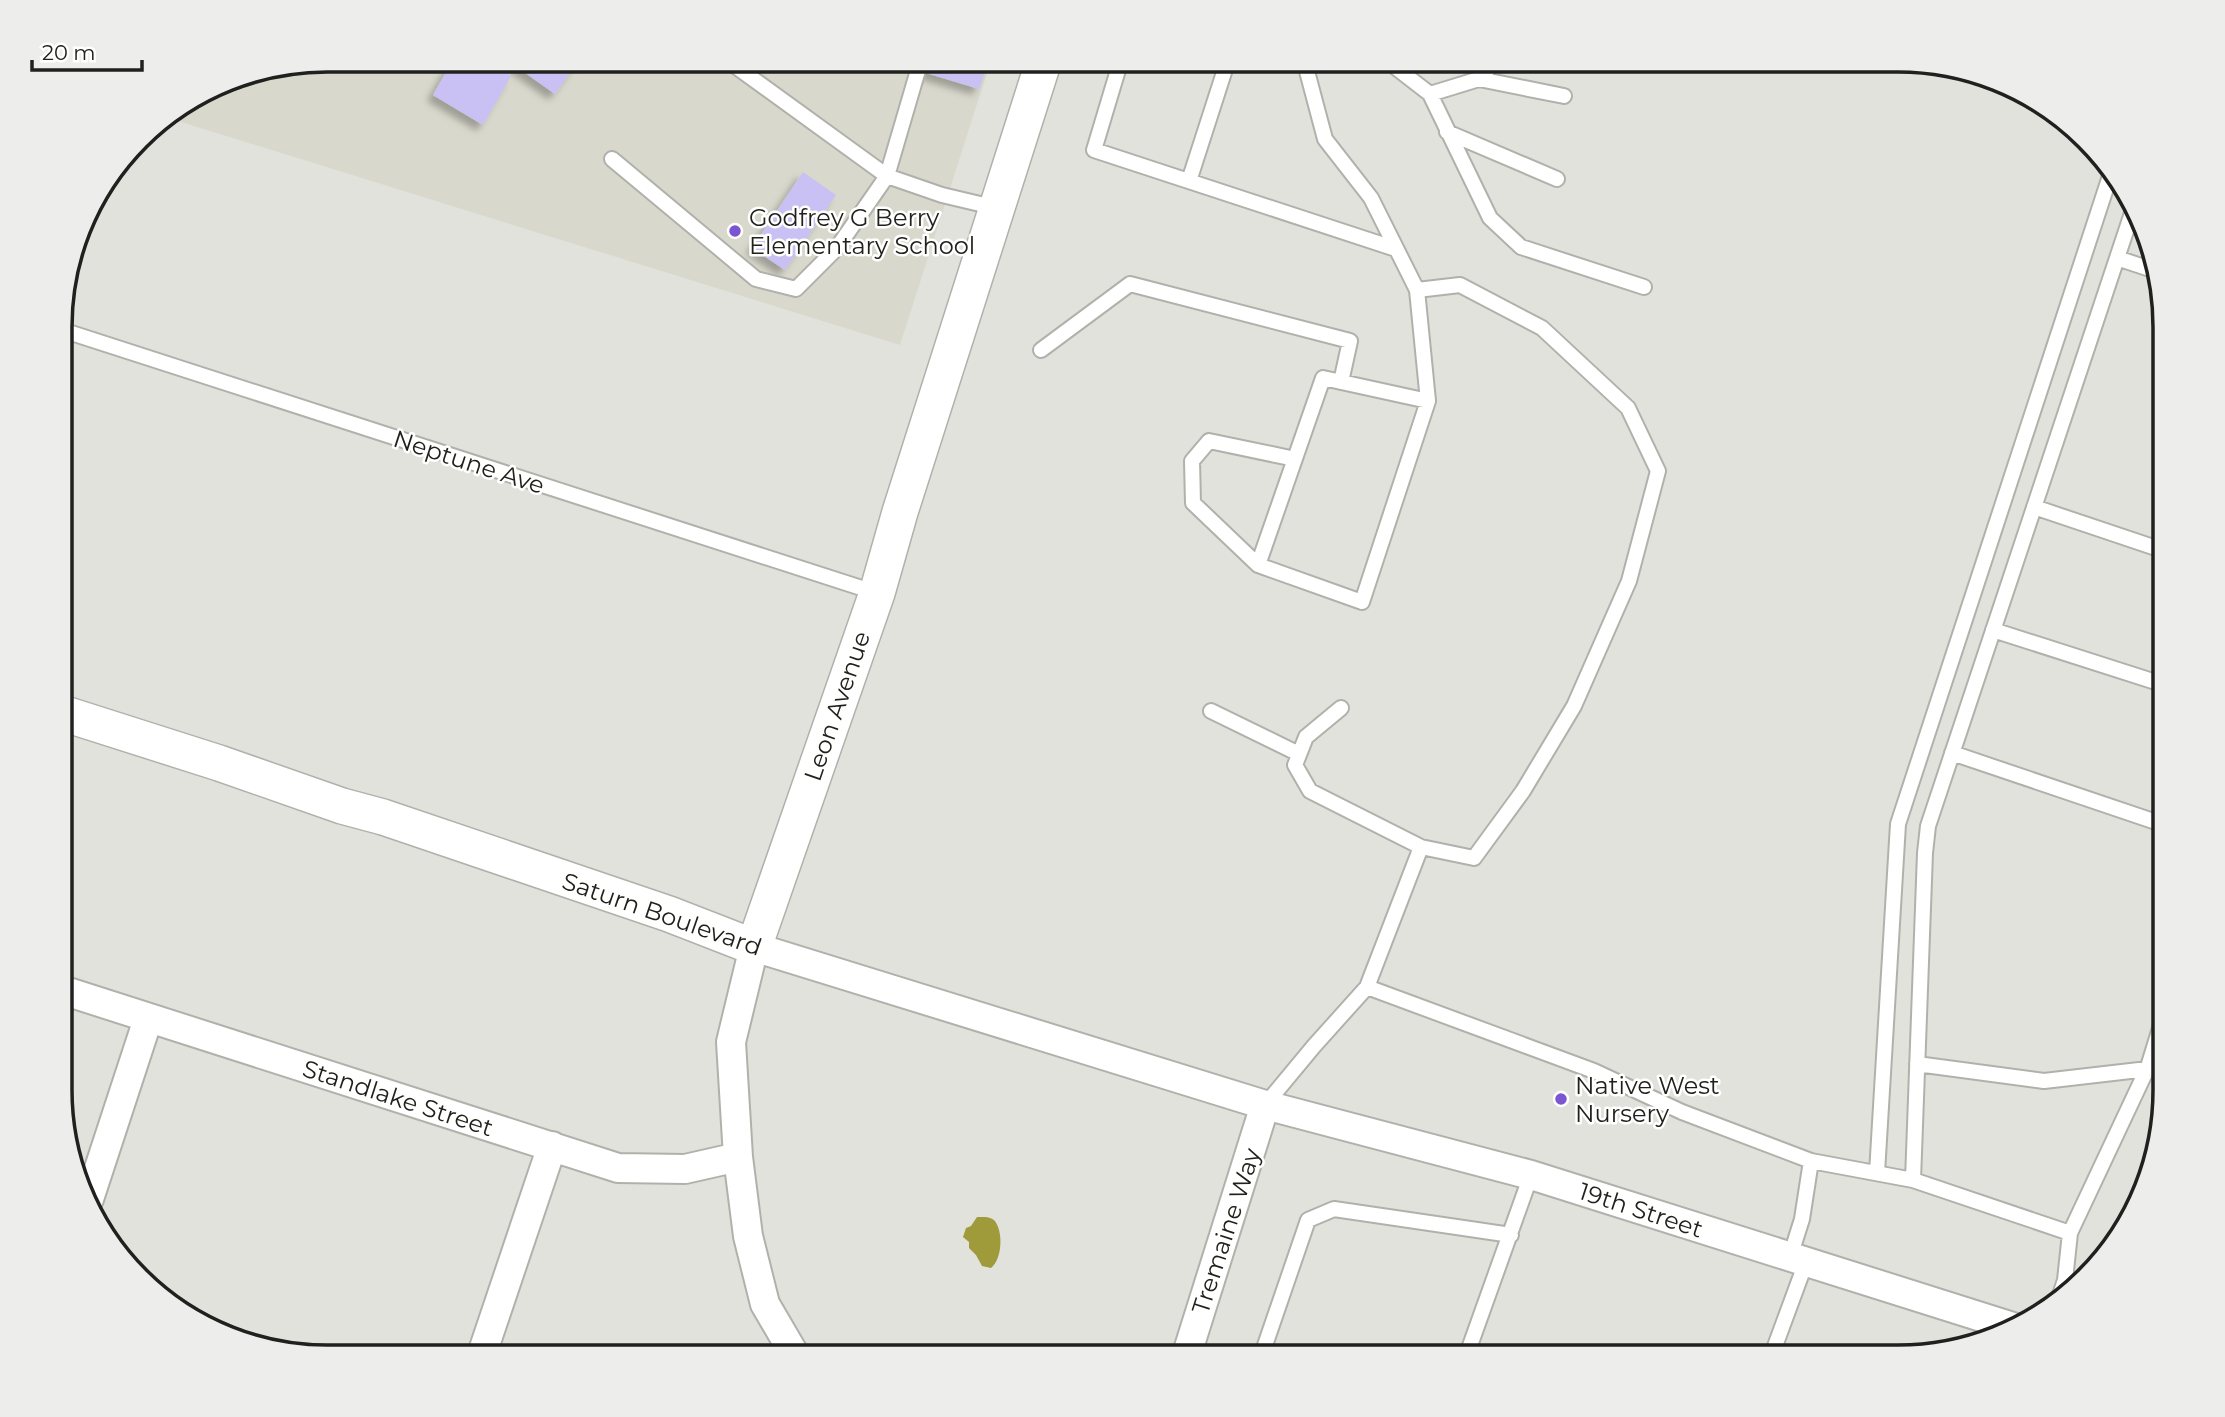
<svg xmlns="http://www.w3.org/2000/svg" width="2225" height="1417" viewBox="0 0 2225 1417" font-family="Montserrat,sans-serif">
<defs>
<filter id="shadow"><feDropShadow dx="-6" dy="6" stdDeviation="3.5" flood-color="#0004"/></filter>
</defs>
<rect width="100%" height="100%" fill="#e2e2dd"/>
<!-- built -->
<path fill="#d8d8cc" d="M326 60H991L900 345 165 117 225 80Z"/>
<!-- water -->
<path fill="#9f9a3a" d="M977 1217C982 1217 989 1216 994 1220 1004 1231 1002 1260 991 1268L982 1266 976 1255 969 1248V1242L963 1237 966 1228 971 1226Z"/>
<!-- building -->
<path fill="#c9c1f3" filter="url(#shadow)" d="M453 60H483L511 76 483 125 433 95Z
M507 60H579L555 94Z
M930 60H989L979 89 926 73Z
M803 172 836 195 785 270 752 248Z"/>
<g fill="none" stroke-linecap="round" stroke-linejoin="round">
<!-- service casing -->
<g stroke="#b1b1ac" stroke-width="18">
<path id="service" d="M921 60 887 176 942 195 997 208
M1121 60 1094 150 1396 249
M1304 60 1325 139 1371 198 1417 290 1428 401 1362 602 1258 565 1323 378 1428 401
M1386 60 1430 94 1490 218 1521 247 1644 287
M1645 60 1650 63
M1479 79 1564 96
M1430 94 1479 79 1497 60
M1447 132 1557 179
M612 159 756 279 796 289 837 248 887 176 727 60
M1189 181 1228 60
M2117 258 2153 270
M62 330 877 593
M1041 350 1130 284 1350 341 1341 382
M2034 507 2165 551
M1258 565 1193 503 1192 461 1209 441 1295 459
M1993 630 2165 685
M1341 708 1306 737 1295 765 1310 791 1421 847
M1211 711 1299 754
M1952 753 2165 825
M1367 987 1421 847 1474 858 1523 791 1574 706 1629 581 1658 471 1628 408 1542 328 1460 285 1417 290
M1917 1064 2044 1081 2165 1067
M1265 1105 1314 1046 1367 987 1594 1071 1682 1112 1811 1161 1802 1219 1790 1257
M1811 1161 1913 1180 2070 1233 2065 1280 2060 1295
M1877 1173 1898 824 2111 173
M1913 1180 1925 853 1928 826 2134 207
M2070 1233 2148 1067 2165 1012
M1261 1357 1308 1220 1334 1209 1511 1235
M1466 1357 1531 1175
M1771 1357 1806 1262"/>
</g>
<!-- minor casing -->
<g stroke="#b1b1ac" stroke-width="32">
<path id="minor" d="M62 990 618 1168 685 1169 738 1157
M89 1199 148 1019
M481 1357 552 1146
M796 1357 765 1304 748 1236 738 1157 731 1042 754 947 1265 1105 1531 1175 2013 1327
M1186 1357 1265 1105"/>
</g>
<!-- tertiary casing -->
<g stroke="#b1b1ac" stroke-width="38">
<path id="tertiary" d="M62 713 219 763 342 806 383 817 669 914 754 947 877 593 900 512 1044 60"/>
</g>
<!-- service -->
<use href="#service" stroke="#fff" stroke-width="14"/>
<!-- minor -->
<use href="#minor" stroke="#fff" stroke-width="28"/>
<!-- tertiary -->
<use href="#tertiary" stroke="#fff" stroke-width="35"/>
</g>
<!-- markers -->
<g fill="#7a57d0" stroke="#fffffe" stroke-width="2.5">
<circle cx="735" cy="231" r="7"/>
<circle cx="1561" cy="1099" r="7"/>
</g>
<g text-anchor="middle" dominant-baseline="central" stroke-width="5" stroke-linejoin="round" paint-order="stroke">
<!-- poi labels -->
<g font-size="24" fill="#20201e" stroke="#fffffe" text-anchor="start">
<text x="749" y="217">Godfrey G Berry<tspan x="749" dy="28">Elementary School</tspan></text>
<text x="1575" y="1085">Native West<tspan x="1575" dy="28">Nursery</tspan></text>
</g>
<!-- street labels -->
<g font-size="24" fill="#20201e" stroke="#fffffe">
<text transform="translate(469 462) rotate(18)">Neptune Ave</text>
<text transform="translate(837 706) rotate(-71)">Leon Avenue</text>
<text transform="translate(662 914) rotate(19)">Saturn Boulevard</text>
<text transform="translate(398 1098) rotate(18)">Standlake Street</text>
<text transform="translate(1641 1210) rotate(18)">19th Street</text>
<text transform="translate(1226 1231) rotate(-72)">Tremaine Way</text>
</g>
</g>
<!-- crop -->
<path d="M0 0H2225V1417H0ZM327 72H1898A255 255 0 0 1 2153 327V1090A255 255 0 0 1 1898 1345H327A255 255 0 0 1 72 1090V327A255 255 0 0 1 327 72Z" fill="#ededec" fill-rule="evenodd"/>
<path fill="none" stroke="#20201e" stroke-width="3.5" d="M327 72H1898A255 255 0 0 1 2153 327V1090A255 255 0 0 1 1898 1345H327A255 255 0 0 1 72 1090V327A255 255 0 0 1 327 72Z"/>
<!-- scale -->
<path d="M32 60v10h110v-10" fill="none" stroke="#20201e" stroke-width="3.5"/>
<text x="42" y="60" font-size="21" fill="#20201e" stroke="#fffffe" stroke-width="5" paint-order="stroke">20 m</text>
</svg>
